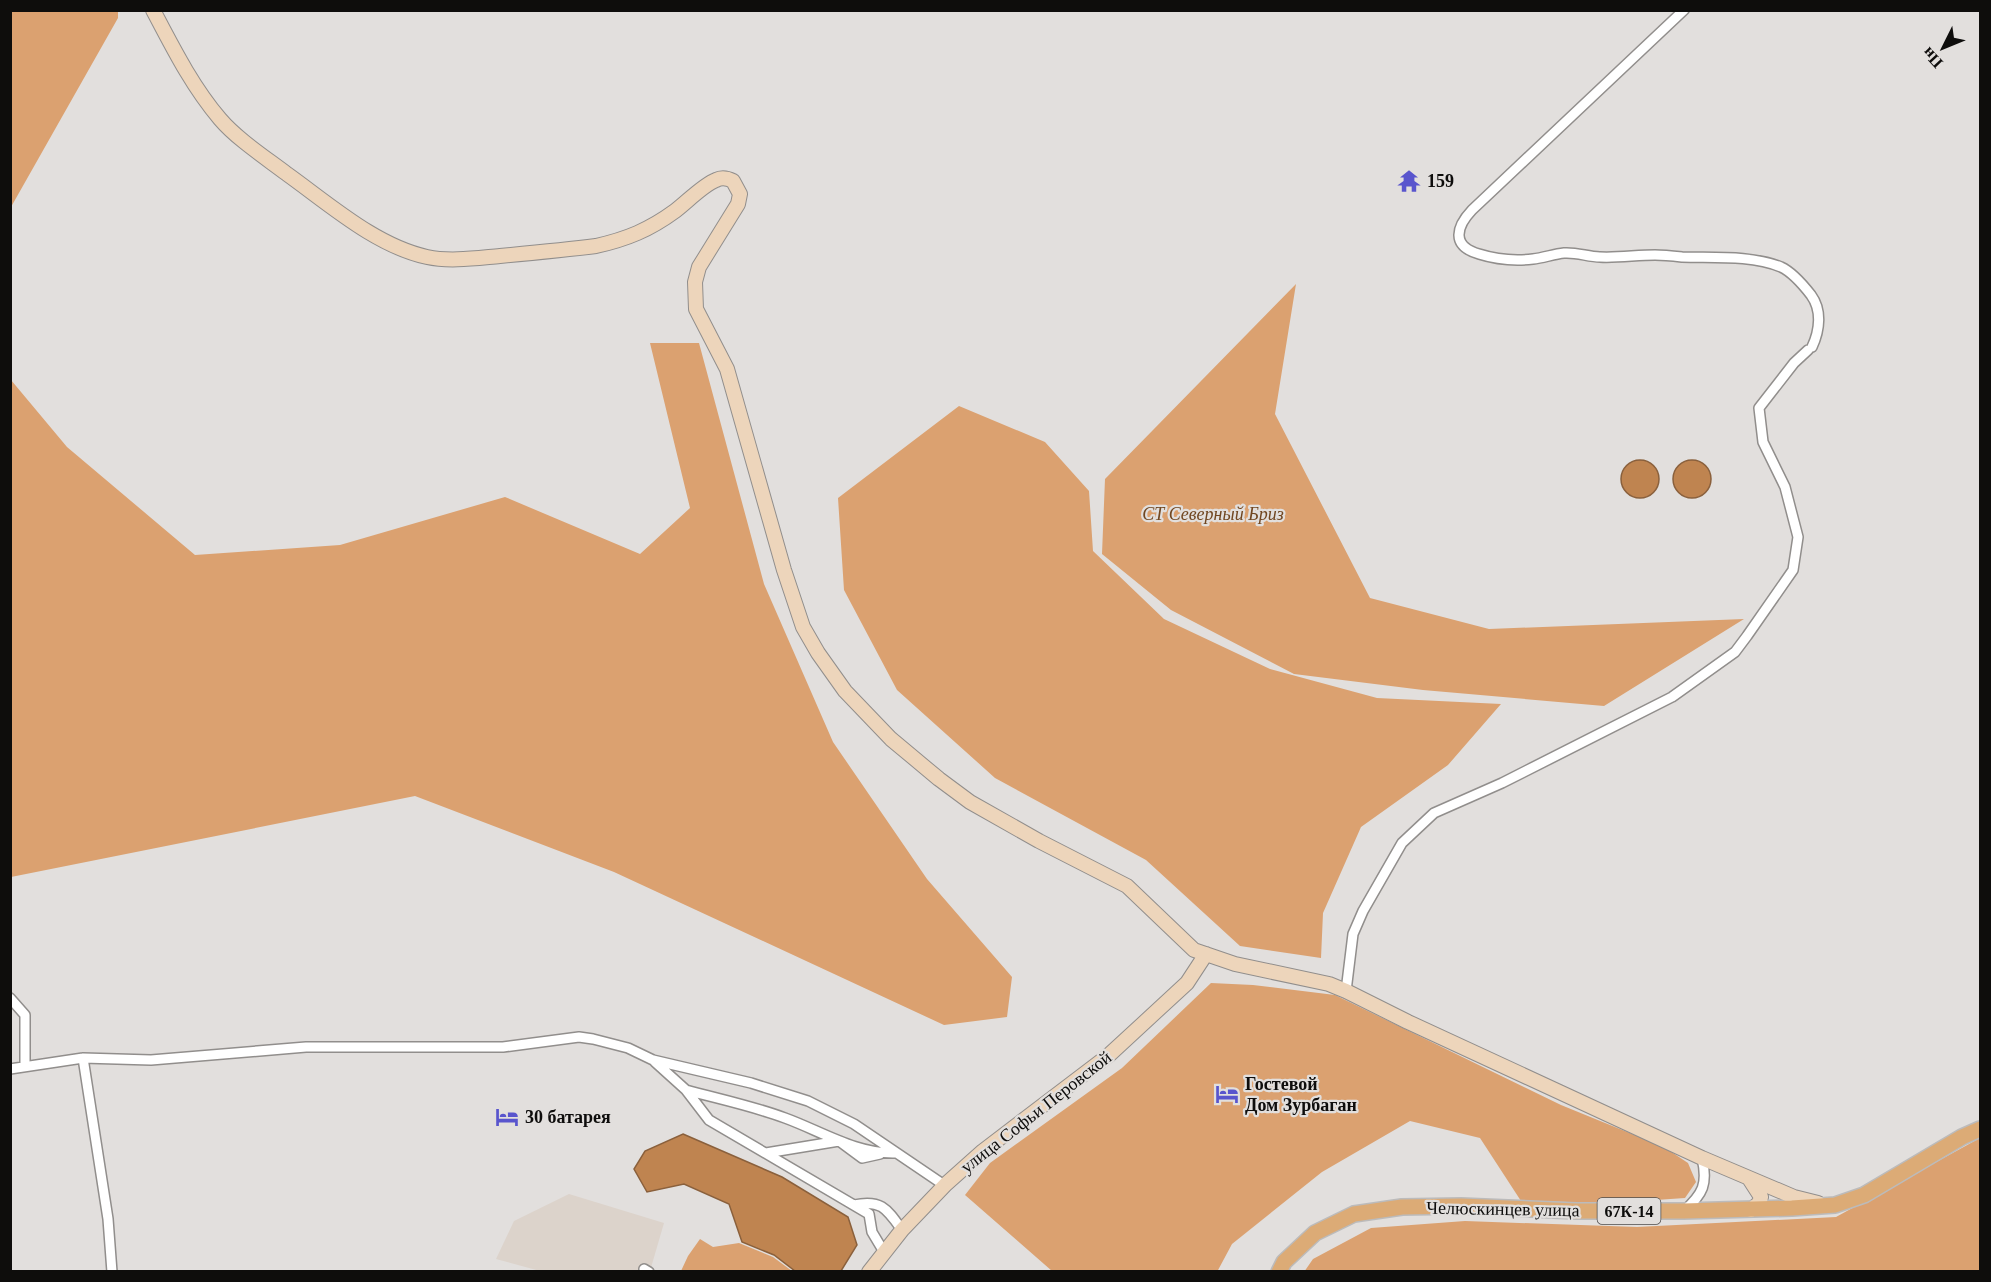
<svg xmlns="http://www.w3.org/2000/svg" width="1991" height="1282" viewBox="0 0 1991 1282" font-family="Georgia,serif">
<rect width="100%" height="100%" fill="#e2dfdd"/>
<!-- built -->
<path fill="#dcd3cb" d="M569 1194 664 1223 650 1271H540L496 1259 514 1221Z"/>
<!-- green -->
<path fill="#dba170" d="M11 10 118 11V18L11 207Z
M1296 284 1275 414 1370 598 1489 629 1744 619 1604 706 1423 690 1294 674 1171 610 1102 554 1105 479Z
M650 343H699L764 584 833 742 927 879 1012 977 1007 1017 944 1025 614 872 415 796 11 877V380L67 447 195 555 340 545 505 497 640 554 690 508Z
M959 406 1045 442 1089 491 1093 551 1164 619 1270 669 1377 698 1501 704 1448 765 1361 827 1323 913 1321 958 1240 946 1146 860 995 778 897 690 844 590 838 498Z
M1211 983 1253 985 1335 995 1561 1105 1664 1147 1688 1163 1696 1182 1685 1198 1612 1203 1521 1201 1480 1138 1410 1121 1322 1172 1232 1244 1217 1272 1052 1271 965 1195 990 1163 1122 1068Z
M1980 1138V1271L1304 1272 1313 1259 1371 1228 1465 1221 1637 1227 1836 1217Z
M700 1239 713 1247 739 1243 773 1257 792 1271H681L688 1256Z"/>
<!-- water -->
<path fill="#bf8450" stroke="#8a603c" stroke-width="1.5" d="M1673 479a19 19 0 1 1 38 0a19 19 0 1 1-38 0Z
M1621 479a19 19 0 1 1 38 0a19 19 0 1 1-38 0Z
M683 1134 782 1177 848 1217 857 1245 841 1271H795L774 1255 742 1242 729 1204 684 1184 647 1192 634 1169 645 1151Z"/>
<g fill="none" stroke-linecap="round" stroke-linejoin="round">
<!-- street casing -->
<g stroke="#918e8c" stroke-width="12">
<path id="street" d="M1684 10 1472 210C1456 227 1451 246 1479 254 1495 259 1516 261 1533 259 1543 258 1554 254 1564 253 1577 252 1588 257 1600 257 1618 258 1637 255 1655 255 1664 255 1673 256 1682 257 1714 258 1751 255 1781 267 1792 272 1804 286 1811 295 1822 310 1820 330 1812 347
M1346 991 1353 934 1363 911 1402 843 1434 813 1502 783 1672 697 1735 652 1747 636 1793 570 1798 537 1785 487 1763 442 1759 408 1794 363 1808 350
M10 998 25 1015V1064
M83 1058 108 1219 112 1272
M655 1062 686 1090 709 1120 869 1214 872 1232 884 1252
M10 1069 83 1058 151 1060 306 1047H503L579 1037 593 1039 628 1048 653 1060 751 1083 808 1101 854 1124 944 1185
M686 1090C719 1099 753 1106 785 1118 821 1131 856 1154 895 1153
M766 1153 839 1141 862 1158 880 1154
M854 1205C881 1199 887 1209 902 1230
M1684 1211C1703 1194 1708 1184 1702 1158
M644 1269 649 1272"/>
</g>
<!-- secondary casing -->
<g stroke="#918e8c" stroke-width="16">
<path id="secondary" d="M153 10C173 48 192 86 220 119 237 139 266 158 287 174 329 204 376 246 427 257 450 262 477 258 500 256 532 253 564 250 596 246 627 239 649 230 675 211 687 202 703 185 716 180 722 177 727 178 733 181L740 194 738 204 699 267 695 282 696 309 727 369 784 570 803 627 818 653 845 691 891 739 939 779 970 802 1039 841 1127 886 1194 950 1235 964 1329 984 1346 991 1408 1022 1702 1158 1794 1197 1818 1203
M1750 1180 1761 1197 1759 1203 1751 1210
M869 1272 902 1230 946 1184 983 1151 1109 1055 1187 983 1206 954"/>
</g>
<!-- primary casing -->
<g stroke="#bcbbbb" stroke-width="18">
<path id="primary" d="M1279 1272 1284 1262 1315 1233 1354 1214 1402 1207 1461 1206 1576 1211H1684L1792 1208 1835 1205 1864 1195 1962 1137 1980 1129"/>
</g>
<!-- street -->
<use href="#street" stroke="#fff" stroke-width="9"/>
<!-- secondary -->
<use href="#secondary" stroke="#edd5bb" stroke-width="14"/>
<!-- primary -->
<use href="#primary" stroke="#dcab76" stroke-width="15"/>
</g>
<!-- icons -->
<defs>
<g id="temple-bare" transform="scale(1.8)"><path d="M0-6L5-2H3V0L6.5 2.5H4V6H1.5V3h-3V6H-4V2.5H-6.5L-3 0V-2H-5Z" fill="#5955cd" stroke="#e2dfdd" stroke-width="2.5" paint-order="stroke"/></g>
<g id="hotel-bare" transform="scale(1.8)"><path d="M-6-4.5h1.5V1H6V5H4.5V3h-9V5H-6ZM-4 0a1.8 1.8 0 1 1 3.6 0ZM.5 0V-2.5h3Q6-2.5 6 0Z" fill="#5955cd" stroke="#e2dfdd" stroke-width="2.5" paint-order="stroke"/></g>
</defs>
<g fill-rule="evenodd">
<use href="#temple-bare" x="1409" y="181"/>
<use href="#hotel-bare" x="1227" y="1094"/>
<use href="#hotel-bare" x="507" y="1117"/>
</g>
<g text-anchor="middle" dominant-baseline="central" stroke-width="4.5" stroke-linejoin="round" paint-order="stroke">
<!-- shield labels -->
<rect fill="#e2dfdd" stroke="#4e4c4b" stroke-width="1.5" x="1597.5" y="1198" width="63" height="26" rx="4.5"/>
<g font-size="16" font-weight="bold" fill="#0e0d0c">
<text x="1629" y="1211">67К-14</text>
</g>
<!-- poi labels -->
<g font-size="18" font-weight="bold" fill="#0e0d0c" stroke="#e2dfdd" text-anchor="start">
<text x="1427" y="181">159</text>
<text x="1245" y="1084">Гостевой<tspan x="1245" dy="21">Дом Зурбаган</tspan></text>
<text x="525" y="1117">30 батарея</text>
</g>
<!-- park labels -->
<g font-size="18" font-style="italic" fill="#714721" stroke="#e2dfdd">
<text x="1213" y="514">СТ Северный Бриз</text>
</g>
<!-- street labels -->
<g font-size="18" fill="#0e0d0c" stroke="#e2dfdd">
<text transform="translate(1036 1112) rotate(-38)">улица Софьи Перовской</text>
<text transform="translate(1503 1209) rotate(1)">Челюскинцев улица</text>
</g>
</g>
<!-- border -->
<rect width="1991" height="1282" fill="none" stroke="#0e0d0c" stroke-width="24"/>
<!-- north arrow -->
<g transform="translate(1943 48) rotate(227)" stroke="#e2dfdd" stroke-width="4.5" paint-order="stroke">
<path d="M0-4.5L10 22L0 15L-10 22Z" fill="#0e0d0c"/>
<text y="-9" font-size="16" font-weight="bold" text-anchor="middle" fill="#0e0d0c">Пн</text>
</g>
</svg>
